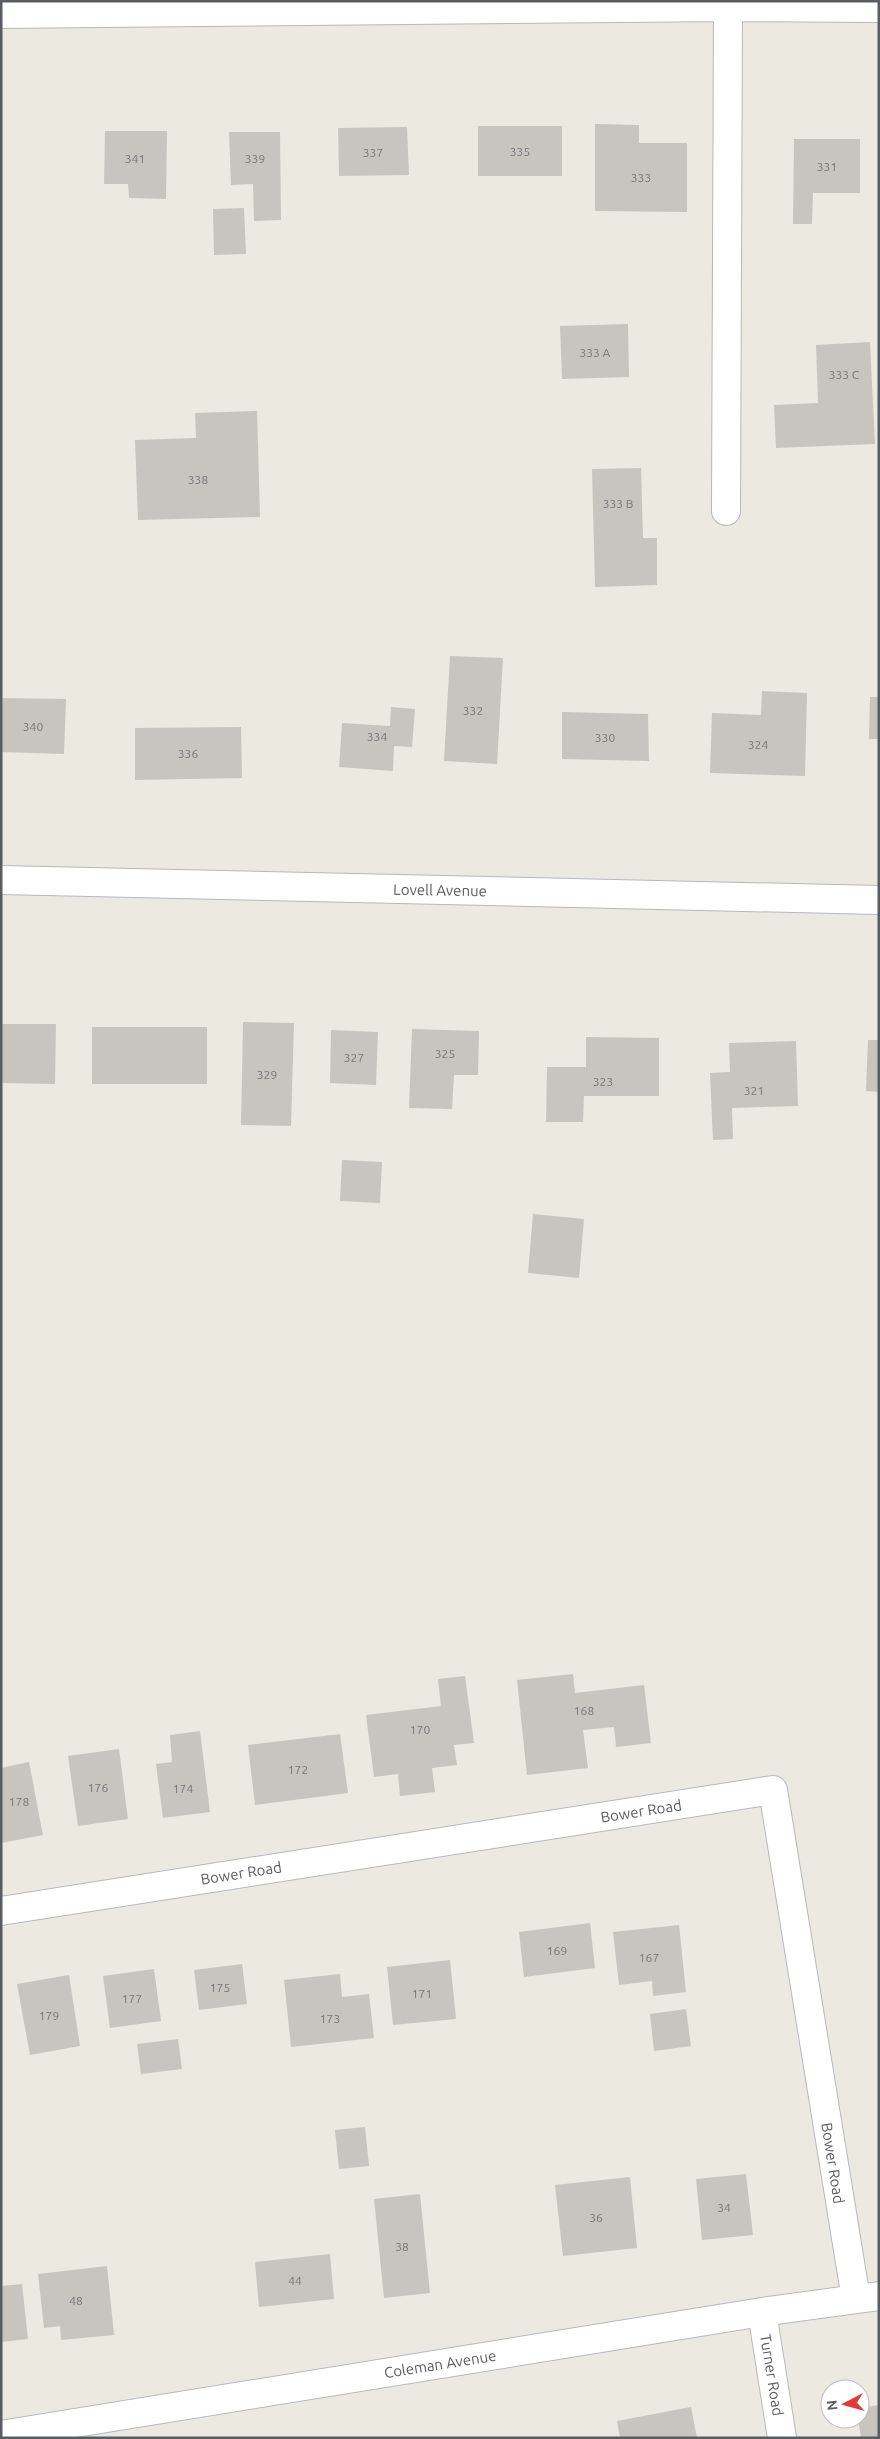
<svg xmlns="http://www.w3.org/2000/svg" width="880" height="2439" viewBox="0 0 880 2439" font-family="Ubuntu,sans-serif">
<rect width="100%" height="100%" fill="#ebe9e0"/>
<!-- building -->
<path fill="#c8c5bf" d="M595 124 639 125V143H687V212L595 211Z
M478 126H562V176H478Z
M407 127 409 175 339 176 338 128Z
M105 131H167L166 199 129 198 128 184H104Z
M229 132H280L281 220 254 221 253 184 231 185Z
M794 139H860V193H813L812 224H793Z
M244 208 246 254 214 255 213 209Z
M628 324 629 377 562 379 560 326Z
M870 342 875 444 776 448 774 405 818 403 816 345Z
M257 411 260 517 138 520 135 440 196 438 195 413Z
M641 468 643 538H657V585L595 587 592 469Z
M450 656 503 658 497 764 444 761Z
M762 691 807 693 805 776 710 773 712 713 761 715Z
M870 697H879V739H869Z
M1 698 66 699 64 754 1 752Z
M391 707 415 709 412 747 394 746 393 771 339 767 342 723 390 726Z
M562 712 648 714 649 761 562 759Z
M241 727 242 778 135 780V728Z
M243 1022 294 1023 291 1126 241 1125Z
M1 1024H56L55 1084 1 1083Z
M92 1027H207V1084H92Z
M412 1029 479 1031 478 1075H454L452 1109 409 1108Z
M331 1030 378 1032 376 1085 330 1083Z
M586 1037 659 1038V1096H584L583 1122H546L547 1067H586Z
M868 1040H879V1092L866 1091Z
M796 1041 798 1106 732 1108 733 1139 713 1140 710 1073 730 1072 729 1043Z
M342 1160 382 1162 380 1203 340 1201Z
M533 1214 584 1219 579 1278 528 1273Z
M573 1674 575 1693 644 1685 651 1743 616 1747 614 1727 583 1730 588 1768 527 1775 517 1680Z
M465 1676 474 1743 454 1745 457 1765 432 1768 435 1792 400 1796 398 1774 374 1777 366 1715 441 1706 438 1679Z
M200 1731 210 1812 163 1818 156 1764 172 1762 170 1735Z
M340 1734 348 1793 255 1805 248 1745Z
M119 1749 128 1819 78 1826 68 1756Z
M29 1762 43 1835 1 1843V1768Z
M590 1923 595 1968 524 1977 519 1932Z
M679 1925 686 1992 653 1996 652 1981 619 1985 613 1932Z
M450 1960 456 2019 393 2025 387 1967Z
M242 1964 247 2004 199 2010 194 1970Z
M154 1969 161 2021 110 2028 103 1976Z
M340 1974 342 1997 369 1994 374 2038 291 2047 284 1980Z
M69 1975 80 2046 30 2055 17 1984Z
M686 2009 691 2046 654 2051 650 2014Z
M178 2039 182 2069 141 2074 137 2044Z
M365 2127 369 2166 339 2169 335 2130Z
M746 2174 753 2235 702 2240 696 2179Z
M630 2177 637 2248 563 2256 555 2185Z
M420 2194 430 2293 384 2298 374 2199Z
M330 2254 334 2299 259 2307 255 2262Z
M107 2266 114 2335 61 2340 60 2326 44 2328 38 2274Z
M22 2284 28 2339 1 2342V2286Z
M879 2405V2438H861L858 2419H860V2408Z
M691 2407 697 2438H620L617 2421Z"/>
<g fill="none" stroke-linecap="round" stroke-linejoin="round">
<!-- minor casing -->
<g stroke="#b6b8bd" stroke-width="30">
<path id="minor" d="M1 14 728 7 879 8
M726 511 728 7
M1 880 879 900
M1 1911 773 1790 856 2299
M762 2312 782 2438
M1 2435 762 2312 879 2296"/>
</g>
<!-- minor -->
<use href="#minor" stroke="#fff" stroke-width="28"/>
</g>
<g text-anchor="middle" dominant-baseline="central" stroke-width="5" stroke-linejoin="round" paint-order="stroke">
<!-- number labels -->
<g font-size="12" fill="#757678">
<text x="520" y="151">335</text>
<text x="373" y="152">337</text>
<text x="135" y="158">341</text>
<text x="255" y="158">339</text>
<text x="827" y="166">331</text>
<text x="641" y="177">333</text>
<text x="595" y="352">333 A</text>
<text x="844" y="374">333 C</text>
<text x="198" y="479">338</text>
<text x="618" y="503">333 B</text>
<text x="473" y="710">332</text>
<text x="33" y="726">340</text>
<text x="377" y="736">334</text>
<text x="605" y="737">330</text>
<text x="758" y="744">324</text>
<text x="188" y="753">336</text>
<text x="445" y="1053">325</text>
<text x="354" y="1057">327</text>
<text x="267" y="1074">329</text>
<text x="603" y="1081">323</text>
<text x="754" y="1090">321</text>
<text x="584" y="1710">168</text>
<text x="420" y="1729">170</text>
<text x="298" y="1769">172</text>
<text x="98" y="1787">176</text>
<text x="183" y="1788">174</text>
<text x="19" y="1801">178</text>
<text x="557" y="1950">169</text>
<text x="649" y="1957">167</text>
<text x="220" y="1987">175</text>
<text x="422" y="1993">171</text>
<text x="132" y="1998">177</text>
<text x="49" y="2015">179</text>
<text x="330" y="2018">173</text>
<text x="724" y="2207">34</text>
<text x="596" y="2217">36</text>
<text x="402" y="2246">38</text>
<text x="295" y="2280">44</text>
<text x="76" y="2300">48</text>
</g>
<!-- street labels -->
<g font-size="15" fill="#595c61" stroke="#fff">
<text transform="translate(440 890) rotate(1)">Lovell Avenue</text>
<text transform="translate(641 1811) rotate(-9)">Bower Road</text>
<text transform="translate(241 1873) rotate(-9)">Bower Road</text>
<text transform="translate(833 2163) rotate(81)">Bower Road</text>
<text transform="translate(440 2364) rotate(-9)">Coleman Avenue</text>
<text transform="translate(772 2375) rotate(81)">Turner Road</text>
</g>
</g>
<!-- border -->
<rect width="880" height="2439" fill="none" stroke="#595c61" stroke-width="5"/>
<!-- north arrow -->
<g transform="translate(845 2404) rotate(264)"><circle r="24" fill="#ffffff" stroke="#bdbec0"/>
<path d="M0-4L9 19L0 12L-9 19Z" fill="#e3392e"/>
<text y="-8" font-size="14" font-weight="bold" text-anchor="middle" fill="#595c61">N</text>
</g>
</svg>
